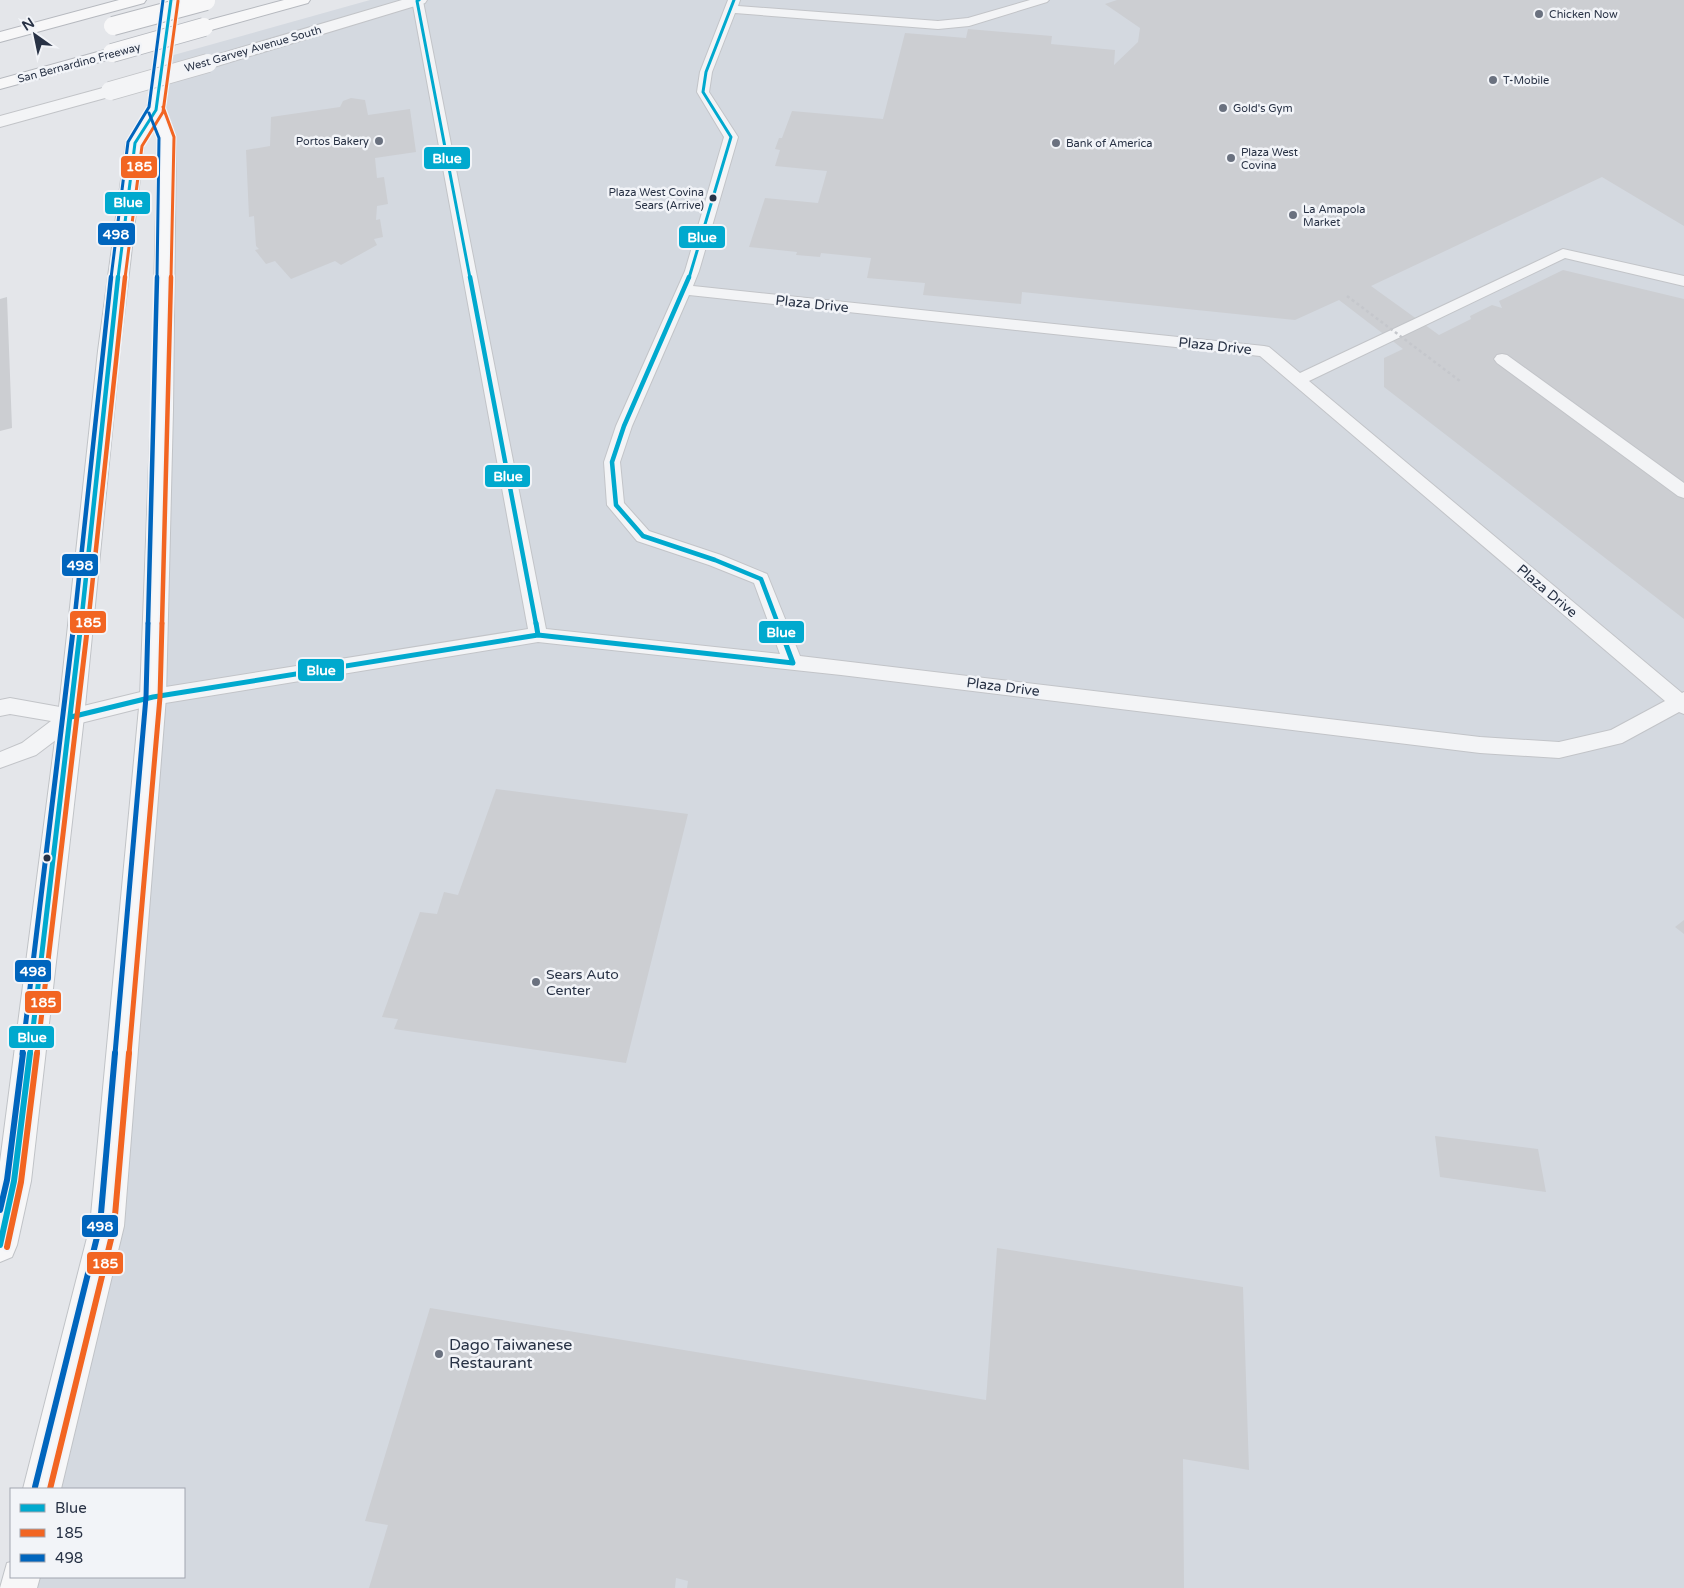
<svg xmlns="http://www.w3.org/2000/svg" width="1684" height="1588" viewBox="0 0 1684 1588" font-family="'Varela Round',sans-serif">
<rect width="100%" height="100%" fill="#e4e6ea"/>
<!-- built -->
<path fill="#d4d9e0" d="M370 0H1684V1588H18L21 1577H184V1489H42L107 1226 153 697 167 137 156 110 163 58Z"/>
<!-- building -->
<path fill="#ccced2" d="M1117 0H1684V226L1602 177 1371 286 1439 335 1471 319 1470 316 1492 305 1502 308 1499 301 1563 270 1684 299V619L1384 387V358L1403 349 1339 300 1295 320 1022 292 1021 304 923 295 925 283 867 278 871 258 821 253 820 257 796 255 797 252 749 247 765 198 818 203 827 171 775 166 780 150 775 149 779 138H782L792 111 883 119 905 33 966 38 968 29 1052 36 1051 44 1115 50 1114 65 1138 42 1140 28 1105 4Z
M351 98 365 100 368 115 410 109 416 152 375 158 377 178 384 177 388 204 377 206 376 220 380 219 383 237 374 239 377 245 341 265 335 261 291 279 275 261 266 264 255 250 259 249 256 246 254 216 249 217 246 150 270 146 271 117 340 107 343 101Z
M7 297 12 428 0 431V299Z
M496 789 688 814 626 1063 394 1029 398 1019 382 1017 420 912 437 914 444 892 458 895Z
M1684 920V934L1675 927Z
M1435 1136 1538 1149 1546 1192 1440 1177Z
M997 1248 1243 1287 1249 1470 1183 1459 1184 1588H687L688 1581 676 1578 675 1588H369L388 1525 365 1521 430 1308 986 1400Z"/>
<g fill="none" stroke-linecap="round" stroke-linejoin="round">
<!-- service casing -->
<g stroke="#c2c4c8" stroke-width="2">
<path id="service" d="M412 0 423 1 546 629 780 654 754 583 709 565 637 541 607 505 604 462 616 426 685 271 724 137 697 92 700 72 728 0H740L738 6 938 21 968 18 1030 0H1049L1047 2 969 26 938 29 735 13 712 72 709 92 738 137 699 271 693 286 1264 346 1269 347 1300 373 1563 249 1684 276V286L1565 258 1309 381 1682 693 1684 692V714L1679 712 1622 743 1559 758 1480 753 841 675 538 642 153 705 77 724 36 755 0 768V752L22 743 51 721 10 714 0 716V700L10 698 71 709 153 689 528 629ZM689 295 1260 356 1665 701 1611 730 1559 742 1480 737 800 656 767 574 721 555 649 531 624 503 620 462 632 426Z
M1502 354 1507 355 1684 483V498L1678 496 1497 363 1494 359 1497 355Z"/>
</g>
<!-- minor casing -->
<g stroke="#c2c4c8" stroke-width="2">
<path id="minor" d="M402 0H427L425 3 214 67H202L199 63 202 59Z
M110 86 116 87 119 91 116 95 0 127V116Z"/>
</g>
<!-- primary casing -->
<g stroke="#c0c3c7" stroke-width="2">
<path id="primary" d="M163 0H179L165 110 176 137 173 410 166 697 124 1226 61 1489H23L90 1226 140 697 151 410 158 137 154 127 144 143 120 351 84 717 31 1181 17 1245 12 1257 0 1262V1162L58 717 98 351 126 143 147 110Z
M11 1562V1577H40L37 1588H0L7 1563Z"/>
</g>
<!-- motorway casing -->
<g stroke="#b6b9bf" stroke-width="2">
<path id="motorway" d="M119 0H146L144 3 0 42V32Z
M284 0H310L308 3 204 32 198 31 196 27 198 23Z
M112 48 118 49 120 53 118 57 0 89V79Z"/>
</g>
<!-- service -->
<use href="#service" fill="#f3f4f6" fill-rule="evenodd"/>
<!-- minor -->
<use href="#minor" fill="#f3f4f6" fill-rule="evenodd"/>
<!-- primary -->
<use href="#primary" fill="#f7f7f8" fill-rule="evenodd"/>
<!-- motorway -->
<use href="#motorway" fill="#f7f7f8" fill-rule="evenodd"/>
<!-- minor-bridge casing -->
<g stroke="#c2c4c8" stroke-width="20" stroke-linecap="butt">
<path id="minor-bridge" d="M110 91 208 63"/>
</g>
<!-- motorway-bridge casing -->
<g stroke="#b6b9bf" stroke-width="20" stroke-linecap="butt">
<path id="motorway-bridge" d="M113 26 206 1
M112 53 204 27"/>
</g>
<!-- path-bridge -->
<path stroke="#c5c7cc" stroke-width="2.5" stroke-dasharray="3 3" stroke-linecap="butt" d="M1347 296 1460 381"/>
<!-- minor-bridge -->
<use href="#minor-bridge" stroke="#f3f4f6" stroke-width="18"/>
<!-- motorway-bridge -->
<use href="#motorway-bridge" stroke="#f7f7f8" stroke-width="18"/>
<!-- bus-1-far3 casing -->
<g stroke="#f2f4f8" stroke-width="5.5">
<path id="bus-1-far3" d="M419 0 417 1 470 278
M118 278 135 143 156 110 171 0
M689 278 731 137 703 92 706 72 734 0"/>
</g>
<!-- bus-1-far2 casing -->
<g stroke="#f2f4f8" stroke-width="8">
<path id="bus-1-far2" d="M470 277 536 624
M689 277 624 426 612 462 616 505 643 536 715 560 761 579 778 624
M81 624 118 277"/>
</g>
<!-- bus-1-far1 casing -->
<g stroke="#f2f4f8" stroke-width="9">
<path id="bus-1-far1" d="M536 623 538 635
M71 717 153 697 538 635 793 663 778 623
M30 1054 81 623"/>
</g>
<!-- bus-1 casing -->
<g stroke="#f2f4f8" stroke-width="10">
<path id="bus-1" d="M0 1245 14 1181 30 1053"/>
</g>
<!-- bus-2-far3 casing -->
<g stroke="#f2f4f8" stroke-width="5.5">
<path id="bus-2-far3" d="M163 107 174 137 171 278
M125 278 142 146 163 112 178 1"/>
</g>
<!-- bus-2-far2 casing -->
<g stroke="#f2f4f8" stroke-width="8">
<path id="bus-2-far2" d="M88 624 125 277
M162 624 171 277"/>
</g>
<!-- bus-2-far1 casing -->
<g stroke="#f2f4f8" stroke-width="9">
<path id="bus-2-far1" d="M37 1054 88 623
M129 1054 160 697 162 623"/>
</g>
<!-- bus-2 casing -->
<g stroke="#f2f4f8" stroke-width="10">
<path id="bus-2" d="M7 1247 21 1182 37 1053
M50 1489 114 1227 129 1053"/>
</g>
<!-- bus-3-far3 casing -->
<g stroke="#f2f4f8" stroke-width="5.5">
<path id="bus-3-far3" d="M149 113 159 138 157 278
M111 278 128 142 149 107 163 0"/>
</g>
<!-- bus-3-far2 casing -->
<g stroke="#f2f4f8" stroke-width="8">
<path id="bus-3-far2" d="M74 624 111 277
M148 624 157 277"/>
</g>
<!-- bus-3-far1 casing -->
<g stroke="#f2f4f8" stroke-width="9">
<path id="bus-3-far1" d="M22 1054 74 623
M115 1054 146 697 148 623"/>
</g>
<!-- bus-3 casing -->
<g stroke="#f2f4f8" stroke-width="10">
<path id="bus-3" d="M0 1210 7 1180 23 1053
M35 1487 100 1225 115 1053"/>
</g>
<!-- bus-1-far3 -->
<use href="#bus-1-far3" stroke="#00a9ce" stroke-width="3"/>
<!-- bus-1-far2 -->
<use href="#bus-1-far2" stroke="#00a9ce" stroke-width="4.5"/>
<!-- bus-1-far1 -->
<use href="#bus-1-far1" stroke="#00a9ce" stroke-width="5"/>
<!-- bus-1 -->
<use href="#bus-1" stroke="#00a9ce" stroke-width="6"/>
<!-- bus-2-far3 -->
<use href="#bus-2-far3" stroke="#f26522" stroke-width="3"/>
<!-- bus-2-far2 -->
<use href="#bus-2-far2" stroke="#f26522" stroke-width="4.5"/>
<!-- bus-2-far1 -->
<use href="#bus-2-far1" stroke="#f26522" stroke-width="5"/>
<!-- bus-2 -->
<use href="#bus-2" stroke="#f26522" stroke-width="6"/>
<!-- bus-3-far3 -->
<use href="#bus-3-far3" stroke="#0065bd" stroke-width="3"/>
<!-- bus-3-far2 -->
<use href="#bus-3-far2" stroke="#0065bd" stroke-width="4.5"/>
<!-- bus-3-far1 -->
<use href="#bus-3-far1" stroke="#0065bd" stroke-width="5"/>
<!-- bus-3 -->
<use href="#bus-3" stroke="#0065bd" stroke-width="6"/>
</g>
<!-- markers -->
<g fill="#6a717f" stroke="#f2f4f8" stroke-width="2">
<circle cx="1539" cy="14" r="5"/>
<circle cx="1493" cy="80" r="5"/>
<circle cx="1223" cy="108" r="5"/>
<circle cx="379" cy="141" r="5"/>
<circle cx="1056" cy="143" r="5"/>
<circle cx="1231" cy="158" r="5"/>
<circle cx="1293" cy="215" r="5"/>
<circle cx="536" cy="982" r="5"/>
<circle cx="439" cy="1354" r="5"/>
</g>
<g fill="#283245" stroke="#f2f4f8" stroke-width="2">
<circle cx="713" cy="198" r="4.5"/>
<circle cx="47" cy="858" r="4.5"/>
</g>
<g text-anchor="middle" dominant-baseline="central" stroke-width="5" stroke-linejoin="round" paint-order="stroke">
<!-- far-poi labels -->
<g font-size="11" fill="#283245" stroke="#f2f4f8" text-anchor="start">
<text x="1549" y="14">Chicken Now</text>
<text x="1503" y="80">T-Mobile</text>
<text x="1233" y="108">Gold's Gym</text>
<text x="369" y="141" text-anchor="end">Portos Bakery</text>
<text x="1066" y="143">Bank of America</text>
<text x="1241" y="152">Plaza West<tspan x="1241" dy="13">Covina</tspan></text>
<text x="1303" y="209">La Amapola<tspan x="1303" dy="13">Market</tspan></text>
</g>
<!-- far-street labels -->
<g font-size="11" fill="#283245" stroke="#f2f4f8">
<text transform="translate(253 49) rotate(-16)">West Garvey Avenue South</text>
<text transform="translate(79 63) rotate(-15)">San Bernardino Freeway</text>
</g>
<!-- far-bus labels -->
<g font-size="11" fill="#283245" stroke="#f2f4f8" text-anchor="end">
<text x="704" y="192">Plaza West Covina<tspan x="704" dy="13">Sears (Arrive)</tspan></text>
</g>
<!-- street labels -->
<g font-size="14" fill="#283245" stroke="#f2f4f8">
<text transform="translate(812 304) rotate(6)">Plaza Drive</text>
<text transform="translate(1215 346) rotate(6)">Plaza Drive</text>
<text transform="translate(1547 591) rotate(40)">Plaza Drive</text>
<text transform="translate(1003 687) rotate(7)">Plaza Drive</text>
</g>
<!-- poi labels -->
<g font-size="14" fill="#283245" stroke="#f2f4f8" text-anchor="start">
<text x="546" y="974">Sears Auto<tspan x="546" dy="16">Center</tspan></text>
</g>
<!-- near-poi labels -->
<g font-size="16" fill="#283245" stroke="#f2f4f8" text-anchor="start">
<text x="449" y="1345">Dago Taiwanese<tspan x="449" dy="18">Restaurant</tspan></text>
</g>
</g>
<g stroke="#f2f4f8" stroke-width="2">
<rect x="423" y="146" width="48" height="24" rx="5" fill="#00a9ce"/>
<rect x="120" y="155" width="38" height="24" rx="5" fill="#f26522"/>
<rect x="104" y="191" width="47" height="24" rx="5" fill="#00a9ce"/>
<rect x="97" y="222" width="39" height="24" rx="5" fill="#0065bd"/>
<rect x="678" y="225" width="48" height="24" rx="5" fill="#00a9ce"/>
<rect x="484" y="464" width="47" height="24" rx="5" fill="#00a9ce"/>
<rect x="61" y="553" width="38" height="24" rx="5" fill="#0065bd"/>
<rect x="69" y="610" width="38" height="24" rx="5" fill="#f26522"/>
<rect x="758" y="620" width="47" height="24" rx="5" fill="#00a9ce"/>
<rect x="297" y="658" width="48" height="24" rx="5" fill="#00a9ce"/>
<rect x="14" y="959" width="38" height="24" rx="5" fill="#0065bd"/>
<rect x="24" y="990" width="38" height="24" rx="5" fill="#f26522"/>
<rect x="8" y="1025" width="47" height="24" rx="5" fill="#00a9ce"/>
<rect x="81" y="1214" width="38" height="24" rx="5" fill="#0065bd"/>
<rect x="86" y="1251" width="38" height="24" rx="5" fill="#f26522"/>
</g>
<g font-size="14" text-anchor="middle" font-weight="bold" fill="#fff">
<text x="447" y="163">Blue</text>
<text x="139" y="171">185</text>
<text x="128" y="207">Blue</text>
<text x="116" y="239">498</text>
<text x="702" y="242">Blue</text>
<text x="508" y="481">Blue</text>
<text x="80" y="570">498</text>
<text x="88" y="627">185</text>
<text x="781" y="637">Blue</text>
<text x="321" y="675">Blue</text>
<text x="33" y="976">498</text>
<text x="43" y="1007">185</text>
<text x="32" y="1042">Blue</text>
<text x="100" y="1231">498</text>
<text x="105" y="1268">185</text>
</g>
<!-- legend -->
<rect x="10" y="1488" width="175" height="90" fill="#f2f4f8" stroke="#a1a6b0"/>
<rect x="20" y="1504" width="25" height="8" fill="#00a9ce" stroke="#a1a6b0"/>
<text x="55" y="1513" font-size="15" fill="#283245">Blue</text>
<rect x="20" y="1529" width="25" height="8" fill="#f26522" stroke="#a1a6b0"/>
<text x="55" y="1538" font-size="15" fill="#283245">185</text>
<rect x="20" y="1554" width="25" height="8" fill="#0065bd" stroke="#a1a6b0"/>
<text x="55" y="1563" font-size="15" fill="#283245">498</text>
<!-- north arrow -->
<g transform="translate(35 35) rotate(327)" stroke="#f2f4f8" stroke-width="4" paint-order="stroke">
<path d="M0-4L9 19L0 12L-9 19Z" fill="#283245"/>
<text y="-8" font-size="14" font-weight="bold" text-anchor="middle" fill="#283245">N</text>
</g>
</svg>
